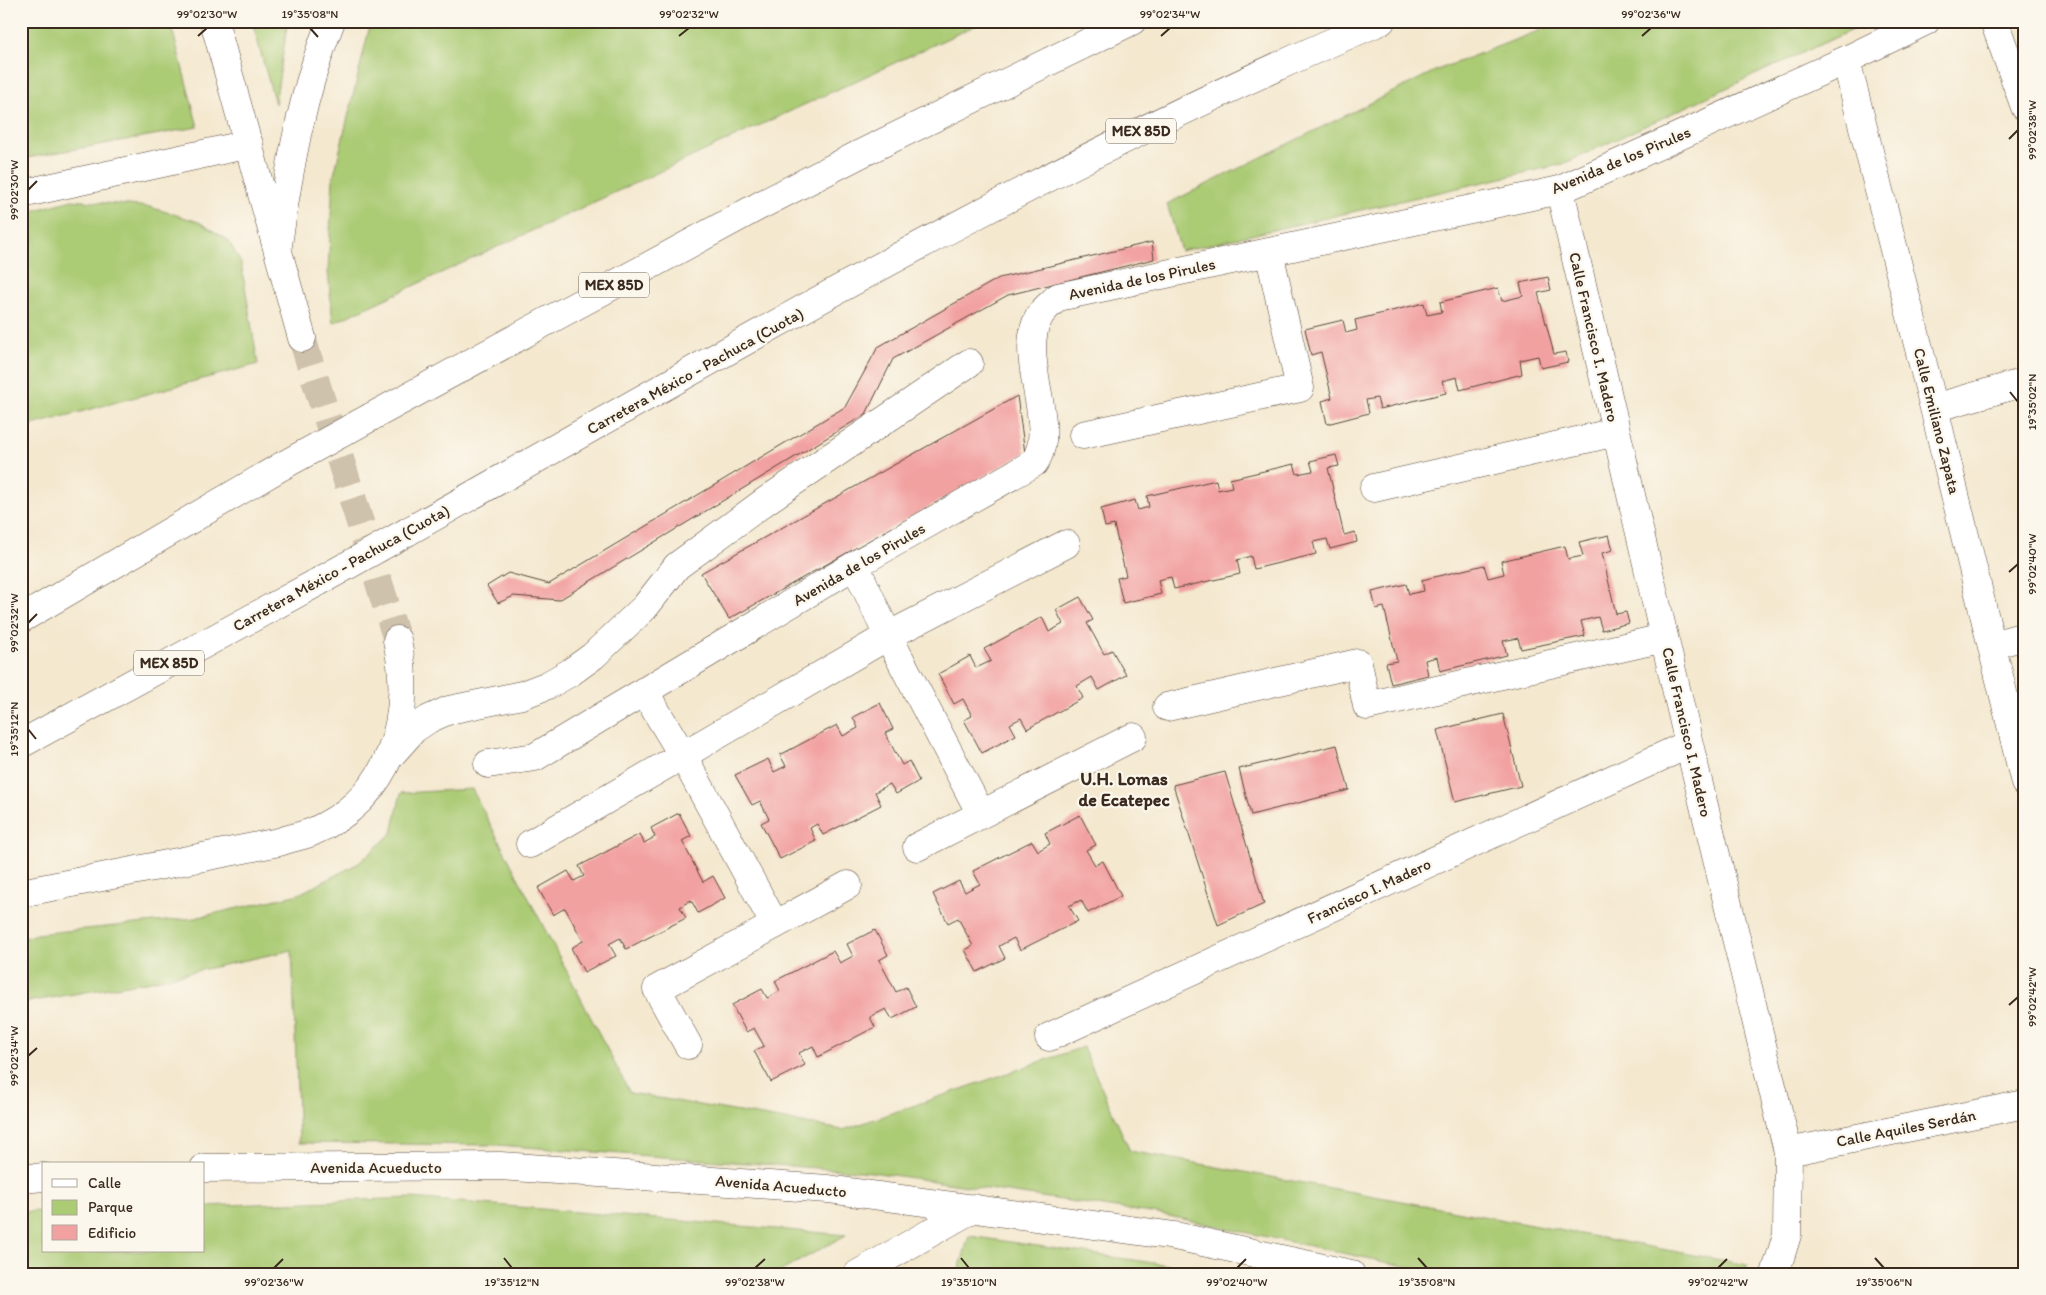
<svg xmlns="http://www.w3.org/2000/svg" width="2046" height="1295" viewBox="0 0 2046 1295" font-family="Itim,sans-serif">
<rect width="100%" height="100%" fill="#fbf7ec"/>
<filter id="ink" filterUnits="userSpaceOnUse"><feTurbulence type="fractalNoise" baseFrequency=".02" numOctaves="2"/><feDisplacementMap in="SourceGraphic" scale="10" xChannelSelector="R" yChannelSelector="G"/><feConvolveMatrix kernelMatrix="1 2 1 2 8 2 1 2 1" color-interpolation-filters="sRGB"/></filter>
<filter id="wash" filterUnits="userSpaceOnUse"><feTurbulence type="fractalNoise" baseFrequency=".0096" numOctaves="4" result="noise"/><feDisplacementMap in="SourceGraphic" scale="20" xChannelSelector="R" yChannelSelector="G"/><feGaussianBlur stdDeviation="1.12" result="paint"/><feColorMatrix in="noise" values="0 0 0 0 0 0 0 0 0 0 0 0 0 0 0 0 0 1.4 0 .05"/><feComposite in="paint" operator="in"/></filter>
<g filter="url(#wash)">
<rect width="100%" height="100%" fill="#f4e8cf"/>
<!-- green -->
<path fill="#abcb74" stroke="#737a49" d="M21 21H170L198 127 21 159Z
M252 21H288L275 104Z
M371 21H985L333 323 328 271 333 179Z
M1564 21H1871L1563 164 1181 251 1167 204 1437 70Z
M72 200 150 207 199 222 228 240 241 263 258 364 21 428V214Z
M472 789 630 1093 843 1130 1083 1047 1130 1151 1748 1265 1745 1274H1441L1164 1215 872 1172 497 1145 299 1143 292 950 151 981 21 1003V939L36 934 195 918 299 894 359 863 392 833 401 793Z
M412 1198 846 1235 776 1274H21V1212L44 1211V1251H204V1206Z
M969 1236 1174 1266 1206 1274H958Z"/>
<g id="blocks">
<!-- building -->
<path fill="#f2a1a1" d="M1152 242 1154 259 1008 295 893 359 866 414 559 600 514 596 498 603 487 586 508 573 549 584 845 407 878 347 999 278Z
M1548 277 1551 290 1538 293 1554 354 1566 352 1568 362 1541 368 1538 356 1520 360 1522 374 1460 390 1457 377 1442 381 1446 393 1380 409 1377 398 1366 400 1369 413 1327 424 1322 401 1332 398 1321 352 1311 355 1305 329 1343 320 1346 333 1357 330 1355 320 1424 303 1427 315 1442 312 1440 302 1498 288 1502 301 1523 296 1520 283Z
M1017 396 1025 453 729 619 701 573Z
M1336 455 1339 466 1328 468 1344 535 1355 532 1357 542 1330 549 1327 539 1313 542 1316 554 1254 569 1251 556 1237 560 1240 574 1174 589 1171 577 1158 580 1161 594 1123 603 1117 578 1126 576 1114 525 1105 527 1101 509 1135 500 1138 510 1149 507 1147 496 1216 480 1218 490 1232 487 1230 479 1294 464 1297 474 1313 471 1310 461Z
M1609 535 1613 550 1602 553 1616 614 1626 612 1629 623 1602 630 1598 617 1581 621 1585 636 1521 649 1518 638 1503 641 1507 655 1440 671 1437 657 1425 660 1428 675 1391 684 1386 663 1397 661 1384 607 1376 609 1372 592 1406 584 1409 594 1424 591 1422 580 1484 565 1488 578 1504 574 1501 561 1565 546 1568 559 1583 556 1579 542Z
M1080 597 1093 620 1087 623 1104 654 1112 650 1126 675 1099 690 1092 677 1077 686 1083 698 1027 729 1021 718 1010 724 1016 735 982 753 964 720 972 716 963 699 954 704 938 674 970 656 976 668 991 661 984 649 1042 617 1049 632 1063 624 1056 610Z
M880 703 893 729 885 733 902 765 909 761 919 781 896 794 890 784 875 792 881 805 823 835 817 824 810 828 816 841 780 859 761 823 769 819 760 801 752 805 735 775 768 759 774 772 786 766 780 755 837 725 843 736 858 728 853 717Z
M1503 714 1521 786 1455 802 1437 730Z
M1337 745 1349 790 1251 815 1239 769Z
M1225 772 1264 904 1218 925 1173 785Z
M679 813 691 836 682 841 703 882 713 876 725 898 698 913 691 900 680 907 686 918 626 949 620 938 609 944 616 956 584 972 571 948 583 941 565 908 553 915 538 888 568 871 574 881 584 876 579 866 640 834 644 843 655 837 651 828Z
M1080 815 1096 845 1086 850 1095 865 1103 861 1121 896 1088 913 1081 900 1069 906 1078 921 1020 950 1014 938 999 946 1005 958 977 972 965 950 973 946 958 918 948 923 933 894 959 881 965 892 980 884 973 871 1032 841 1038 851 1050 844 1045 833Z
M875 930 888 955 879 960 896 992 906 987 916 1007 892 1019 886 1009 870 1017 875 1027 818 1057 813 1046 799 1053 805 1065 771 1082 754 1051 764 1046 754 1028 746 1032 732 1005 762 989 767 998 780 991 775 981 833 951 840 963 853 956 847 944Z"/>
</g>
</g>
<g filter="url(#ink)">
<use href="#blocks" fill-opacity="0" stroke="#574639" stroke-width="1"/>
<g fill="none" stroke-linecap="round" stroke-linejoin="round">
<!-- highway-tunnel -->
<path stroke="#cfc2ac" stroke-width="28" stroke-dasharray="28 14" stroke-linecap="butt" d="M302 338 397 640"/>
<!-- minor casing -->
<g stroke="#574639" stroke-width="29">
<path id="minor" d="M1994 21 2025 107
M1846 60 1934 408 2025 783
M1560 190 1689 744 1788 1152 1787 1235 1775 1274
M1934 408 2025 382
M1083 435 1300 388 1269 252
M1374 488 1616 432
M855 565 888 636 981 814
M1992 645 2025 636
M644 691 682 754 775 925
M1167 707 1358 663 1367 706 1664 638
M389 757 414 729 429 719 449 710 522 695 548 685 571 672 593 656 645 607 677 566 767 500 969 363
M488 764 535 757 855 565 1034 463C1060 428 1016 357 1039 317 1043 309 1052 303 1058 297L1560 190 1846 60 1926 21
M530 844 888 636 1066 544
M917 847 1133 737
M1049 1037 1689 744
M688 1045 657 989 848 885
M1788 1152 2025 1104
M204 1168 500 1166 828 1189 1175 1236 1351 1274
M21 1179 44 1177
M858 1274 974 1208"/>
</g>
<!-- major casing -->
<g stroke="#574639" stroke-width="29">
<path id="major" d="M278 245C289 169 302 93 331 21"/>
</g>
<!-- highway casing -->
<g stroke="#574639" stroke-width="29">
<path id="highway" d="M214 21 302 338
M21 194 249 144
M371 417 759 206 858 155 1132 21
M407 532C726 353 1043 164 1381 21
M21 619 282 466
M21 744 318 582
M21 893 279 842C290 838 302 836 312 832 391 798 414 719 397 640"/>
</g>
<!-- minor -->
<use href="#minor" stroke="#fff" stroke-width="28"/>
<!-- major -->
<use href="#major" stroke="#fff" stroke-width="28"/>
<!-- highway -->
<use href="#highway" stroke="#fff" stroke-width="28"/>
<!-- highway-bridge casing -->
<g stroke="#574639" stroke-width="29" stroke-linecap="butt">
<path id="highway-bridge" d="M282 466 371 417
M318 582 407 532"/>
</g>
<!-- highway-bridge -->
<use href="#highway-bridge" stroke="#fff" stroke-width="28"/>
</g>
</g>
<!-- ticks -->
<path fill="none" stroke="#3b2a1e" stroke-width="2" d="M310 28 318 37M198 36 207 28M679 36 689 28M1161 36 1170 28M1642 36 1651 28M2009 139 2018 130M28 190 37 181M2010 392 2018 402M2009 572 2018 564M28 623 37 614M28 729 36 739M2009 1005 2018 997M28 1056 37 1048M504 1258 512 1268M961 1258 969 1268M1418 1258 1427 1268M1875 1258 1884 1268M274 1268 283 1259M755 1268 765 1259M1237 1268 1246 1259M1718 1268 1727 1259"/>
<g text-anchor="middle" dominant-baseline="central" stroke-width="4.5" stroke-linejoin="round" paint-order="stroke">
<!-- shield labels -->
<g fill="#fbf7ec" stroke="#75685c" stroke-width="1">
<rect x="1106" y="118.5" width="70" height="25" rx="4"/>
<rect x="579" y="272.5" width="70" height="25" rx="4"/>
<rect x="134" y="650.5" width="70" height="25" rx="4"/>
</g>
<g font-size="15" font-weight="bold" fill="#3b2a1e">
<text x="1141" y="131">MEX 85D</text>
<text x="614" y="285">MEX 85D</text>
<text x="169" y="663">MEX 85D</text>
</g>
<!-- street labels -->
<g font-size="16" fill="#3b2a1e" stroke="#fbf7ec">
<text transform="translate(1621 160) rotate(-23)">Avenida de los Pirules</text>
<text transform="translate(1142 279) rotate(-12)">Avenida de los Pirules</text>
<text transform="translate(1594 337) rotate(77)">Calle Francisco I. Madero</text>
<text transform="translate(695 371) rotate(-29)">Carretera México - Pachuca (Cuota)</text>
<text transform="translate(1937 421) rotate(76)">Calle Emiliano Zapata</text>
<text transform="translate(859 564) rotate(-30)">Avenida de los Pirules</text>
<text transform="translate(341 568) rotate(-29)">Carretera México - Pachuca (Cuota)</text>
<text transform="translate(1687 732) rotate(77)">Calle Francisco I. Madero</text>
<text transform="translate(1369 891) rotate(-25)">Francisco I. Madero</text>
<text transform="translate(1906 1128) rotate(-11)">Calle Aquiles Serdán</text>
<text x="376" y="1167">Avenida Acueducto</text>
<text transform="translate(781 1186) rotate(5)">Avenida Acueducto</text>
</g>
<!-- neighbourhood labels -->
<g font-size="18" font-weight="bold" fill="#3b2a1e" stroke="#fbf7ec">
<text x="1124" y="779">U.H. Lomas<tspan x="1124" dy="21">de Ecatepec</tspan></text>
</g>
</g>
<!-- margin -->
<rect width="2046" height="1295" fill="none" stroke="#fbf7ec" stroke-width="55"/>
<!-- legend -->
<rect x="42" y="1162" width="162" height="90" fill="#fbf7ec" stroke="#aea59a"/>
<rect x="52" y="1179" width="25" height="8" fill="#ffffff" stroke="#aea59a"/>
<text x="88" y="1188" font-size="15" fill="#3b2a1e">Calle</text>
<rect x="52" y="1200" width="25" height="15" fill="#abcb74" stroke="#aea59a"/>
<text x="88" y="1212" font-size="15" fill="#3b2a1e">Parque</text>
<rect x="52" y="1225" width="25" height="15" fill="#f2a1a1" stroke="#aea59a"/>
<text x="88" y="1238" font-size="15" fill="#3b2a1e">Edificio</text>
<rect x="28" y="28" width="1990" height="1240" fill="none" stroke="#3b2a1e" stroke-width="2"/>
<g font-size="12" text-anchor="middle" fill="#3b2a1e">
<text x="207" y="18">99°02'30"W</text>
<text x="310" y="18">19°35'08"N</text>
<text x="689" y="18">99°02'32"W</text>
<text x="1170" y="18">99°02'34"W</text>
<text x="1651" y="18">99°02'36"W</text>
<text transform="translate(2032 130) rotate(-90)" y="4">99°02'38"W</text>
<text transform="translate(14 190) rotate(-90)" y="4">99°02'30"W</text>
<text transform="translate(2032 402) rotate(-90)" y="4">19°35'02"N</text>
<text transform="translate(2032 564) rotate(-90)" y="4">99°02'40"W</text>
<text transform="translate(14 623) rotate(-90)" y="4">99°02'32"W</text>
<text transform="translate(14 729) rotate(-90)" y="4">19°35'12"N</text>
<text transform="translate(2032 997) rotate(-90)" y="4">99°02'42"W</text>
<text transform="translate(14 1056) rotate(-90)" y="4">99°02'34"W</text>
<text x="274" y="1286">99°02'36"W</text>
<text x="512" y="1286">19°35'12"N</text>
<text x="755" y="1286">99°02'38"W</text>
<text x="969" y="1286">19°35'10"N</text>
<text x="1237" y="1286">99°02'40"W</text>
<text x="1427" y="1286">19°35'08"N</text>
<text x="1718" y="1286">99°02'42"W</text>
<text x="1884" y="1286">19°35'06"N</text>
</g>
</svg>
